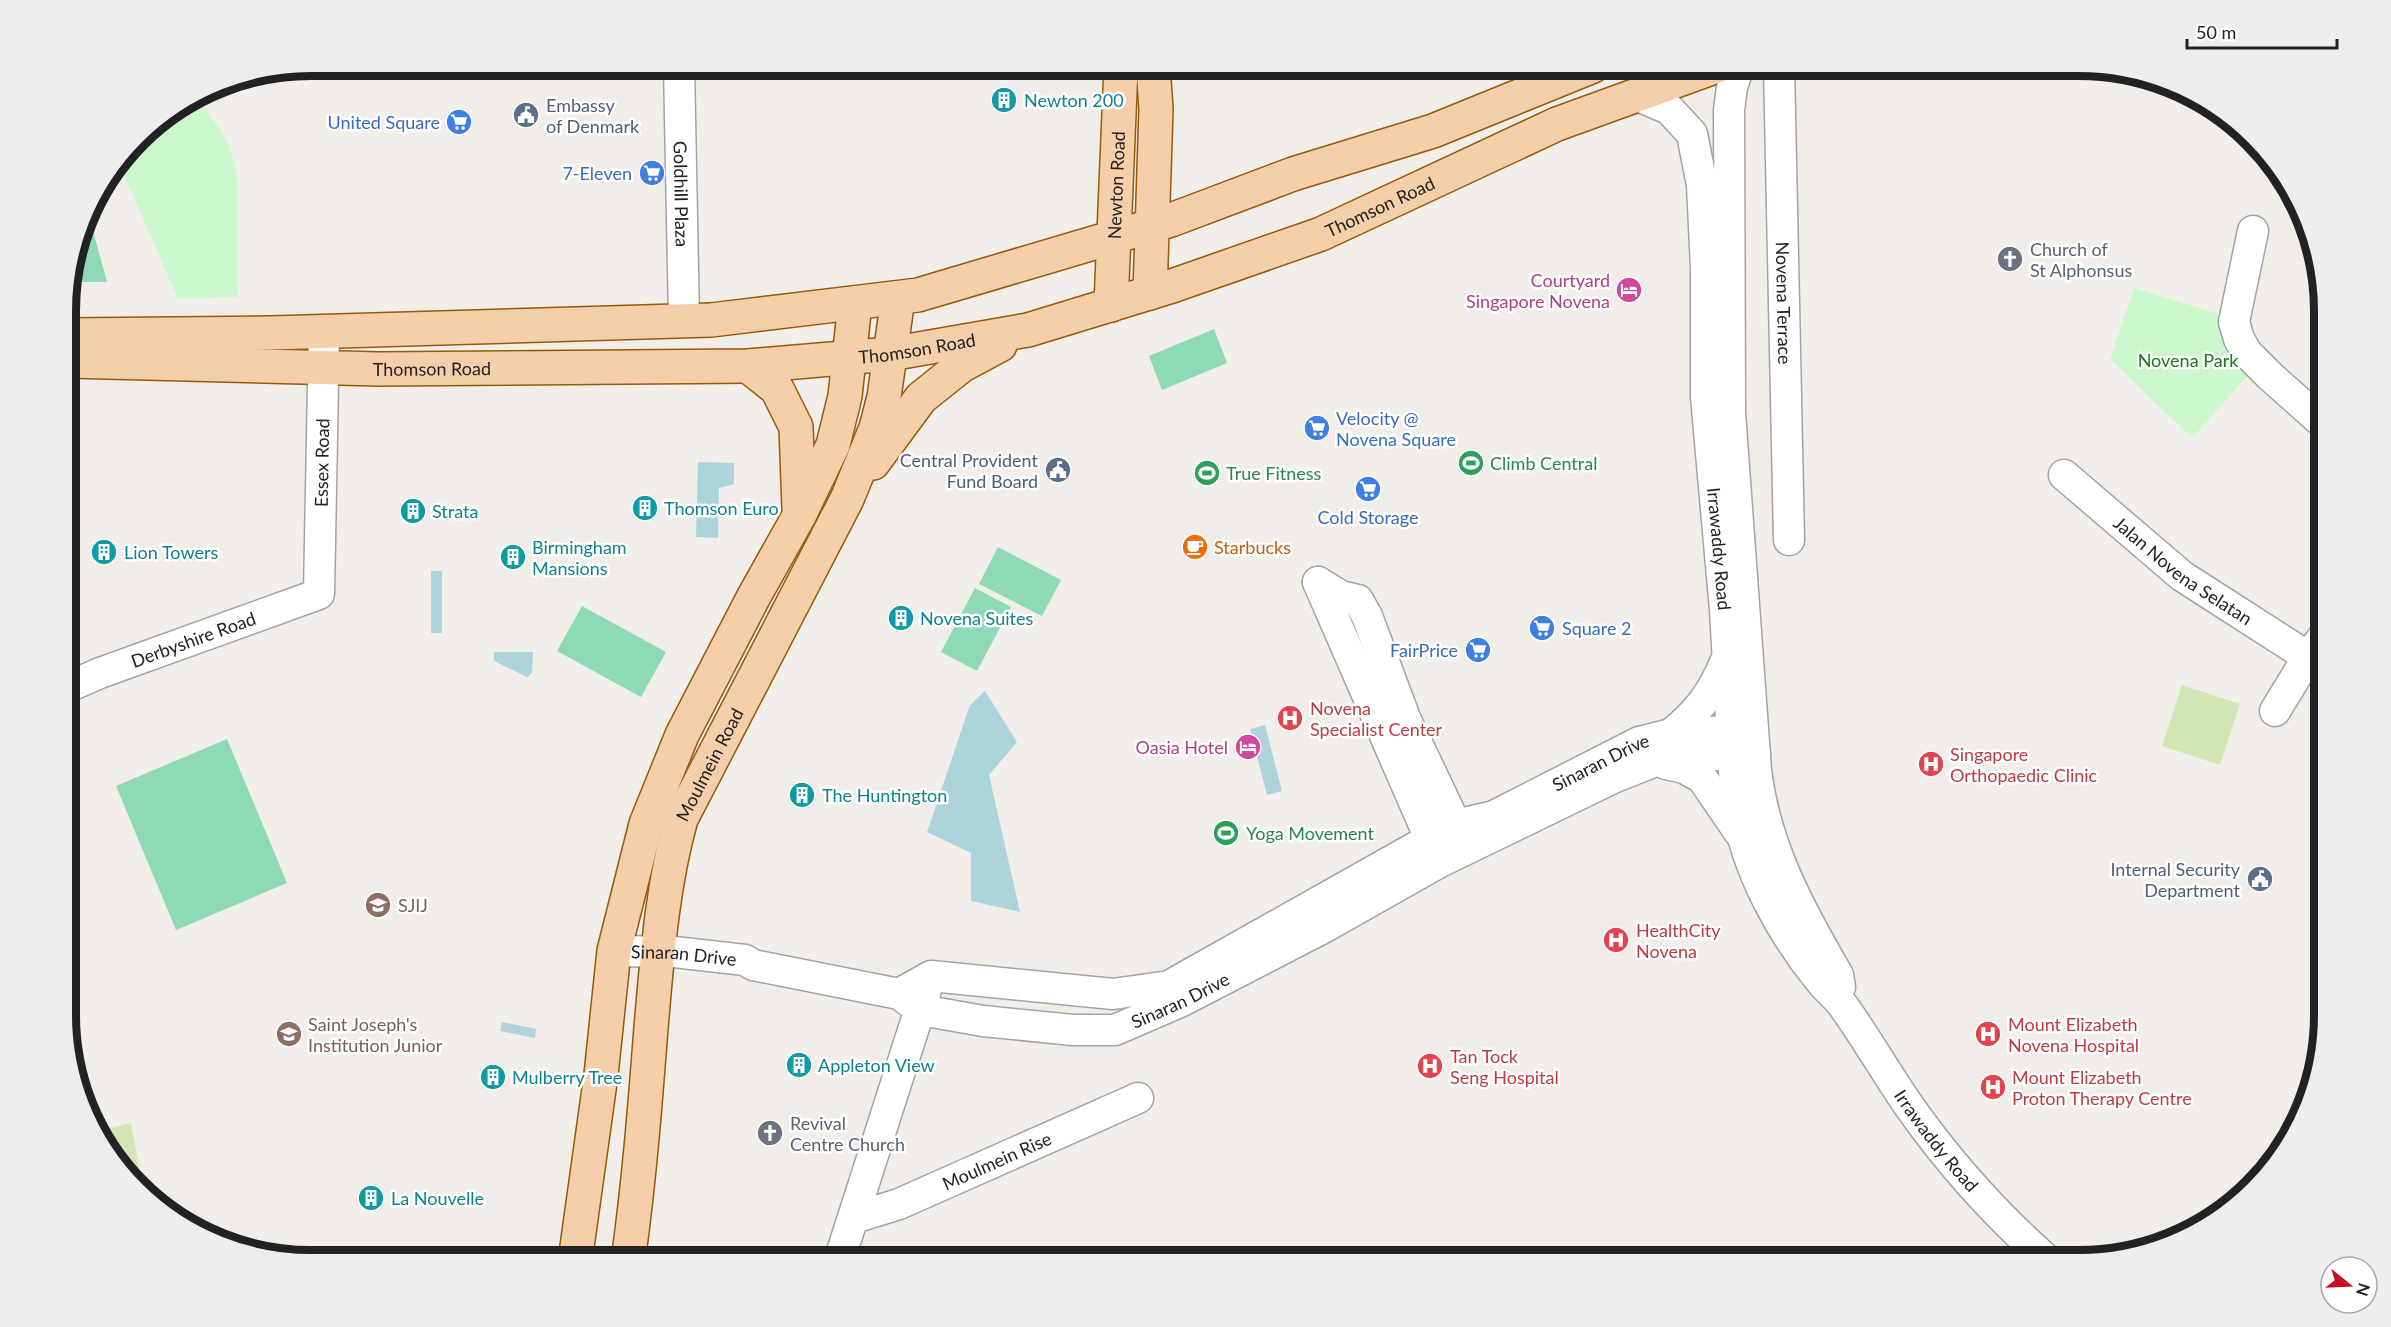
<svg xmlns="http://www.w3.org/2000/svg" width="2391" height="1327" viewBox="0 0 2391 1327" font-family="Lato,sans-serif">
<rect width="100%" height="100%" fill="#f1eee9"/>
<!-- grass -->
<path fill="#d1e6b4" d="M2182 685 2240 704 2220 765 2162 746Z
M131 1123 142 1184 108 1152 100 1131Z"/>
<!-- park -->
<path fill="#ccf6cb" d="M198 97 228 142 237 174 238 297 178 299 120 166 149 127Z
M2134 288 2225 316 2252 371 2192 438 2110 359Z"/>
<!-- pitch -->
<path fill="#8ed9b6" d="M93 231 107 282H81L76 252 82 232Z
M1214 329 1227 363 1162 390 1149 356Z
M998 547 1061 580 1042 616 979 584Z
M975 588 1011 607 977 671 941 652Z
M582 606 666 652 641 697 557 651Z
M227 739 287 883 176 930 116 786Z"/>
<!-- water -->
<path fill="#aed4db" d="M698 462 734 463V484L719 488 718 538 696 537Z
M431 571H442V633H431Z
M494 652H533L532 673 527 677 494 661Z
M985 691 1017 742 989 775 1020 912 971 901V853L927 832 970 705Z
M1265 725 1282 791 1267 795 1250 729Z
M502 1022 536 1029 535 1038 500 1031Z"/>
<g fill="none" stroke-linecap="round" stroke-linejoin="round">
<!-- minor casing -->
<g stroke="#a3a3a3" stroke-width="33">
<g id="minor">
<path id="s1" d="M679 66 684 320"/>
<path d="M1739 66 1732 87 1729 110 1730 412 1756 770C1765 846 1800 910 1838 975L1840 987"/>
<path id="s2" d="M1779 66 1789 540"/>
<path id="s3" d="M1638 96 1669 109 1692 134 1702 185 1706 268V397L1725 610 1736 805C1746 870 1781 933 1822 983 1829 991 1838 998 1844 1007 1867 1039 1886 1073 1909 1106 1949 1163 1996 1215 2048 1261"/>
<path d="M2253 231 2234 322 2239 339 2247 353 2270 376 2324 424"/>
<path id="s4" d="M2064 475 2182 576 2308 657"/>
<path d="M1318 582 1341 596 1358 600 1367 616 1405 718 1464 842"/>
<path d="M1318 582 1438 857"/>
<path id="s5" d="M68 687 100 673 319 594 324 331"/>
<path d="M2275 711 2308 657 2324 636"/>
<path d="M1671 734C1699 711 1712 694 1726 660"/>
<path d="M1666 764 1684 768 1702 778 1739 832"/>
<path id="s6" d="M614 951 674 952 745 960 753 965 899 994 921 1010 983 1021 1073 1030H1115L1182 1001 1325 927 1440 862 1613 778 1653 762 1678 757 1755 753"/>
<path id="s7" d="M899 994 931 976 1113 994 1169 986 1455 825 1494 816 1639 742 1671 734 1750 730"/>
<path id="s8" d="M854 1218 899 1204 1138 1098"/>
<path d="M839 1261 926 990"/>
</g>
</g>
<!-- major casing -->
<g stroke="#945b0c" stroke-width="36">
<g id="major">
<path d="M1150 293 1156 109 1153 66"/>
<path id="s9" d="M1111 305 1121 66"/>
<path d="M68 335 270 333 711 320 918 295 1171 220 1293 174 1433 131 1593 66"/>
<path id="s10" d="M68 361 378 369 748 366 890 354 1028 330 1172 286 1321 234 1557 124 1717 66"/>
<path d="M748 366 777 389 796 427 799 508"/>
<path d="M873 463 921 398 961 366 1000 345"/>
<path d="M575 1261 601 1075 614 951 646 824 682 735 753 598 799 516 833 445 845 396 855 303"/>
<path id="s11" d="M628 1261C639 1183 645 1106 651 1028 657 959 662 886 681 819L847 499 876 428 884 397 898 298"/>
</g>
</g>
<!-- minor -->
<use href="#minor" stroke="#fff" stroke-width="30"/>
<!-- major -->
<use href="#major" stroke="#f5cfaa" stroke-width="33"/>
</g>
<!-- icons -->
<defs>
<g id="building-disc" transform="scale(1.35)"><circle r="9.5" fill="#0f9aa8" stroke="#fff"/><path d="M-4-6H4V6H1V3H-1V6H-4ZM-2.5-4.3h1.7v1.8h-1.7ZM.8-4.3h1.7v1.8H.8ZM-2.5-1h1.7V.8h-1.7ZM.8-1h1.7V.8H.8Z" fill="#fff"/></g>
<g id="civic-disc" transform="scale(1.35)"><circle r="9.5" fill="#5c6f8a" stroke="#fff"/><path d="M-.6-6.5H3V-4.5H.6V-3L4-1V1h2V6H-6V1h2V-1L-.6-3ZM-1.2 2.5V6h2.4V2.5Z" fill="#fff"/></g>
<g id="supermarket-disc" transform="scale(1.35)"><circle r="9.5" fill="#3f7fe0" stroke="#fff"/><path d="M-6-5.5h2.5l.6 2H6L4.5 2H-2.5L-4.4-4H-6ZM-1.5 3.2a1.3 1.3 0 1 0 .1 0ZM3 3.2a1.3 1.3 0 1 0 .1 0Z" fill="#fff"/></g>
<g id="church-disc" transform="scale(1.35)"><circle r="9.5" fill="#6b7280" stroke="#fff"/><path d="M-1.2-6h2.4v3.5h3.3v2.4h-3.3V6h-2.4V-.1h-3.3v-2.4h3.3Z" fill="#fff"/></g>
<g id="hotel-disc" transform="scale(1.35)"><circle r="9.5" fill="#d1479c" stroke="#fff"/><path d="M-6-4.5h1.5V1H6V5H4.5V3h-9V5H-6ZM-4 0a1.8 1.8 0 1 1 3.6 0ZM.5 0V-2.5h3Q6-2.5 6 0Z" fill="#fff"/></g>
<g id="stadium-disc" transform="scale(1.35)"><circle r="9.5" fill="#2e9e5b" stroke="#fff"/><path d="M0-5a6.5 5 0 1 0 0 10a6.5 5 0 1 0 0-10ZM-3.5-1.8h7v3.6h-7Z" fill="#fff"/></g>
<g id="cafe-disc" transform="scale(1.35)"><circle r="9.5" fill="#e8710a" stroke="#fff"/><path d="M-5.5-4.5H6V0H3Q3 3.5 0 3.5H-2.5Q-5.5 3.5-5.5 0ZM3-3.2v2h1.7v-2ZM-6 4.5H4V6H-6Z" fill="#fff"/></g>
<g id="hospital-disc" transform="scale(1.35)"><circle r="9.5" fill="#e0444e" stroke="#fff"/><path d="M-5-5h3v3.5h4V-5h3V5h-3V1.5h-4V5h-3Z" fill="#fff"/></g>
<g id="school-disc" transform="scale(1.35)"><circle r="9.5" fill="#8d6e63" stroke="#fff"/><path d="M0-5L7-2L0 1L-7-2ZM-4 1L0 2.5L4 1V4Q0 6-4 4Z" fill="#fff"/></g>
</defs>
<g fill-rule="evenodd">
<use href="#building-disc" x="1004" y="100"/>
<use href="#civic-disc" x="526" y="115"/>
<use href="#supermarket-disc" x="459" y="122"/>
<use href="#supermarket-disc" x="652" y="173"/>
<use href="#church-disc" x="2010" y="259"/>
<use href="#hotel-disc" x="1629" y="290"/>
<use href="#supermarket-disc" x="1317" y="428"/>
<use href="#stadium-disc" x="1471" y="463"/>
<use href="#civic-disc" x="1058" y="470"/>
<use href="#stadium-disc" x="1207" y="473"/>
<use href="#supermarket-disc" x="1368" y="489"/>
<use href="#building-disc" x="645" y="508"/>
<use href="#building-disc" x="413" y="511"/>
<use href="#cafe-disc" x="1195" y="547"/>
<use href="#building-disc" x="104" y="552"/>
<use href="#building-disc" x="513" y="557"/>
<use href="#building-disc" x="901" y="618"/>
<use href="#supermarket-disc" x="1542" y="628"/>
<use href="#supermarket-disc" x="1478" y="650"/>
<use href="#hospital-disc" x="1290" y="718"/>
<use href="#hotel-disc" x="1248" y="747"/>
<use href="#hospital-disc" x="1931" y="764"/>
<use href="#building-disc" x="802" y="795"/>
<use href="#stadium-disc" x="1226" y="833"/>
<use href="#civic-disc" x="2260" y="879"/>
<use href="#school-disc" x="378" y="905"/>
<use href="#hospital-disc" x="1616" y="940"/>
<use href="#school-disc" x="289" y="1034"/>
<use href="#hospital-disc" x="1988" y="1034"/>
<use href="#building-disc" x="799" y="1065"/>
<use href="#hospital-disc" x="1430" y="1066"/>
<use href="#building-disc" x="493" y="1077"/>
<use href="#hospital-disc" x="1993" y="1087"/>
<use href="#church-disc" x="770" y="1133"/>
<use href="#building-disc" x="371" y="1198"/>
</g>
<g text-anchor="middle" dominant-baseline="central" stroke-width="5" stroke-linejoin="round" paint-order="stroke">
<!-- culture labels -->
<g font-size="18" fill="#0d838f" stroke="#fff" text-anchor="start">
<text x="1024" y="100">Newton 200</text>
<text x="664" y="508">Thomson Euro</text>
<text x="432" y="511">Strata</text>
<text x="532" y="547">Birmingham<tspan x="532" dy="21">Mansions</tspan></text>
<text x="124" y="552">Lion Towers</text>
<text x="920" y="618">Novena Suites</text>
<text x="822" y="795">The Huntington</text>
<text x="818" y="1065">Appleton View</text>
<text x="512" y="1077">Mulberry Tree</text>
<text x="391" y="1198">La Nouvelle</text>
</g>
<!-- service labels -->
<g font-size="18" fill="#4e5e75" stroke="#fff" text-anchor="end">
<text x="546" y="105" text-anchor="start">Embassy<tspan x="546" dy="21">of Denmark</tspan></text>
<text x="1038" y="460">Central Provident<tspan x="1038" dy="21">Fund Board</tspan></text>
<text x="2240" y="869">Internal Security<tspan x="2240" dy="21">Department</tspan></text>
</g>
<!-- shop labels -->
<g font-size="18" fill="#366cbe" stroke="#fff" text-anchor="end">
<text x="440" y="122">United Square</text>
<text x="632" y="173">7-Eleven</text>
<text x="1336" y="418" text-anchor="start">Velocity @<tspan x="1336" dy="21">Novena Square</tspan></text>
<text x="1368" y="517" text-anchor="middle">Cold Storage</text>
<text x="1562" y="628" text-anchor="start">Square 2</text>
<text x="1458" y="650">FairPrice</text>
</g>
<!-- street labels -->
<g font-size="18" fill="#222" stroke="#fff">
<text stroke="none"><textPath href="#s9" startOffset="120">Newton Road</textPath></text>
<text stroke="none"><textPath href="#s1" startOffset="128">Goldhill Plaza</textPath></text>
<text stroke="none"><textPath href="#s10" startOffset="1336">Thomson Road</textPath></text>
<text stroke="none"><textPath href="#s2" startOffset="237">Novena Terrace</textPath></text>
<text stroke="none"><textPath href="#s10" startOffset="850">Thomson Road</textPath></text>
<text stroke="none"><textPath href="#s10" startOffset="364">Thomson Road</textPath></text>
<text stroke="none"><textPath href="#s5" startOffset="399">Essex Road</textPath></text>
<text stroke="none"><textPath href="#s3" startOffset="484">Irrawaddy Road</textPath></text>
<text stroke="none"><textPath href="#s4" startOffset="153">Jalan Novena Selatan</textPath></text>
<text stroke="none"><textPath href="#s5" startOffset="134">Derbyshire Road</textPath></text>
<text stroke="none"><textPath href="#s7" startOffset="764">Sinaran Drive</textPath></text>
<text stroke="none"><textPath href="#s11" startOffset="507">Moulmein Road</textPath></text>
<text stroke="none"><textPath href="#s6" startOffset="70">Sinaran Drive</textPath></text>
<text stroke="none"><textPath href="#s6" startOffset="584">Sinaran Drive</textPath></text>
<text stroke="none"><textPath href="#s3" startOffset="1136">Irrawaddy Road</textPath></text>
<text stroke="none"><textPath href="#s8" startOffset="154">Moulmein Rise</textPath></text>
</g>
<!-- worship labels -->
<g font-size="18" fill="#5b616d" stroke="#fff" text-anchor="start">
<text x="2030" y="249">Church of<tspan x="2030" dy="21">St Alphonsus</tspan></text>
<text x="790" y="1123">Revival<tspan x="790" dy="21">Centre Church</tspan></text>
</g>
<!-- hotel labels -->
<g font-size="18" fill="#b23c85" stroke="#fff" text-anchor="end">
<text x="1610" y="280">Courtyard<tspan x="1610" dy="21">Singapore Novena</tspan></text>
<text x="1228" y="747">Oasia Hotel</text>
</g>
<!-- park labels -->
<g font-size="18" fill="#157b15" stroke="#fff">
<text x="2188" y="360">Novena Park</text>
</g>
<!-- leisure labels -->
<g font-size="18" fill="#27864d" stroke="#fff" text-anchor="start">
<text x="1490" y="463">Climb Central</text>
<text x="1226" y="473">True Fitness</text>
<text x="1246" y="833">Yoga Movement</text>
</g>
<!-- food labels -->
<g font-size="18" fill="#c56008" stroke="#fff" text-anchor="start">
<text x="1214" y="547">Starbucks</text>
</g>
<!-- health labels -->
<g font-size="18" fill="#be3a42" stroke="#fff" text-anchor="start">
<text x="1310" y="708">Novena<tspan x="1310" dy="21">Specialist Center</tspan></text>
<text x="1950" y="754">Singapore<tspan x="1950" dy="21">Orthopaedic Clinic</tspan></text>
<text x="1636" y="930">HealthCity<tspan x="1636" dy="21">Novena</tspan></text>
<text x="2008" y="1024">Mount Elizabeth<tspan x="2008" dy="21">Novena Hospital</tspan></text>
<text x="1450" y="1056">Tan Tock<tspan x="1450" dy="21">Seng Hospital</tspan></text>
<text x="2012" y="1077">Mount Elizabeth<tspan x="2012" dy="21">Proton Therapy Centre</tspan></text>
</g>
<!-- education labels -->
<g font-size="18" fill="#785e54" stroke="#fff" text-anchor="start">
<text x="398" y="905">SJIJ</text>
<text x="308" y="1024">Saint Joseph's<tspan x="308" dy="21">Institution Junior</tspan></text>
</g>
</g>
<!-- crop -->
<path d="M0 0H2391V1327H0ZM311 76H2079A235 235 0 0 1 2314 311V1015A235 235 0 0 1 2079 1250H311A235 235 0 0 1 76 1015V311A235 235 0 0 1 311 76Z" fill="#ededed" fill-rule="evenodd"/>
<path fill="none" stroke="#222" stroke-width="8" d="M311 76H2079A235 235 0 0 1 2314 311V1015A235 235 0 0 1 2079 1250H311A235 235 0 0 1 76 1015V311A235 235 0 0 1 311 76Z"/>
<!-- north arrow -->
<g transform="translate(2349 1285) rotate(108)"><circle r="28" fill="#ffffff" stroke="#a7a7a7" stroke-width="1.5"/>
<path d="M0-4.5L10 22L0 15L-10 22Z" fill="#c4101f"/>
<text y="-9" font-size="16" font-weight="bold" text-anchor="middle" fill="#222222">N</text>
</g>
<!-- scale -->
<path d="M2187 39v9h150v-9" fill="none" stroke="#222222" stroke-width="3"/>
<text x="2196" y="39" font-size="18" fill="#222222" stroke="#ffffff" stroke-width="4.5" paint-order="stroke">50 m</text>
</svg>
